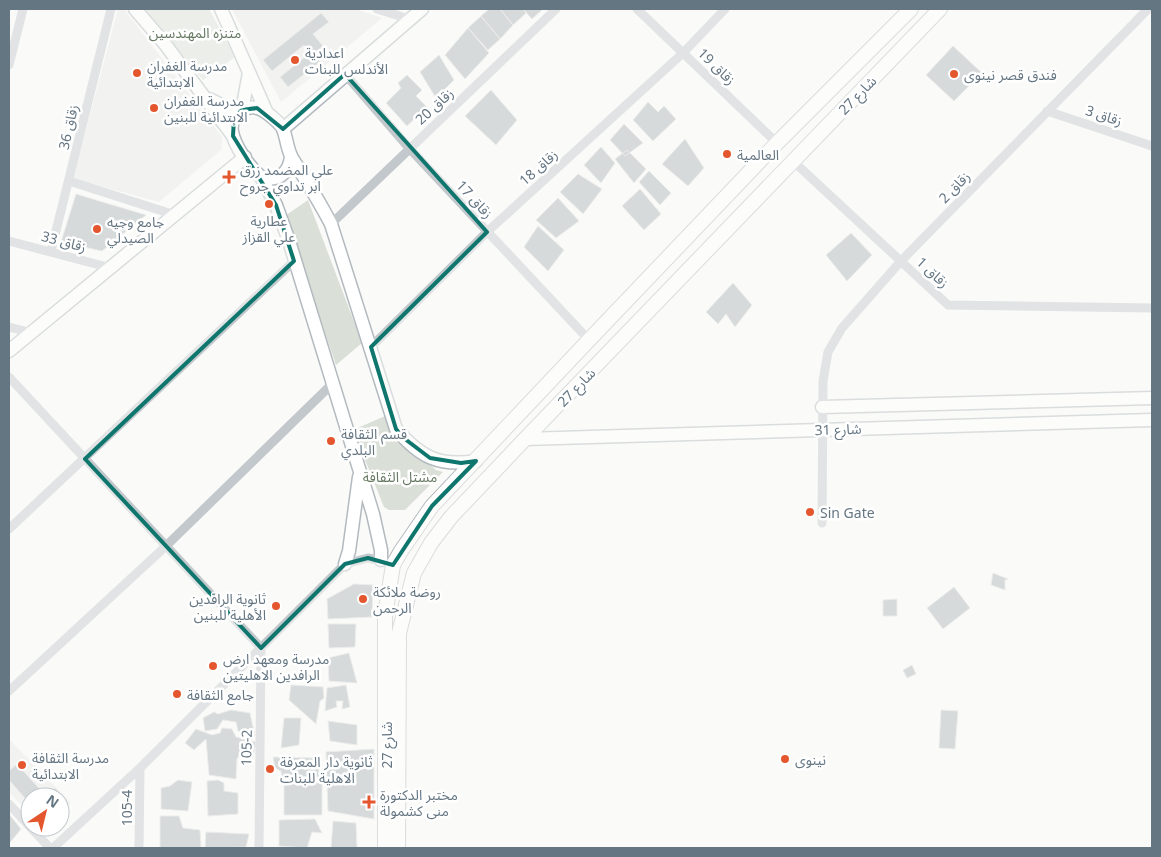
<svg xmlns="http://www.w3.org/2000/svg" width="1161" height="857" viewBox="0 0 1161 857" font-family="'Noto Sans','Noto Sans Arabic',sans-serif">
<rect width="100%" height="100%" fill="#fafaf8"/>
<!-- built -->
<path fill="#e8e9e9" d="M118 9H124L222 137 221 150 159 202 73 179Z
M232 9H356L382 18 281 102Z
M9 739 71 803 60 813V797H30V814L9 792Z"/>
<!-- green -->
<path fill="#dadfd7" d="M145 9H209L235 57 203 80Z
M308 200 362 343 336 365 285 216Z
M385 416 393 435 436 470 443 472 405 510H389L384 507 353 430Z"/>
<!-- building -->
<path fill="#aab3b9" stroke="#dcdcda" d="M489 9H500L513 25 500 39 481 16Z
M500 9H523L526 13 513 25Z
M523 9H543L532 19Z
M321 13 329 22 313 34 323 46 315 53 321 61 288 87 280 77 310 53 304 45 272 71 263 60Z
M481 16 500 39 488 50 468 28Z
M468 28 489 53 465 79 445 55Z
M953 46 982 73 954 101 926 75Z
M439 55 454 80 436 98 420 72Z
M407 75 422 90 416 96 427 107 407 126 386 103 401 88 398 83Z
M491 90 517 120 496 145 465 116Z
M648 102 658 112 664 106 676 119 653 141 633 120Z
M624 124 643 143 625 156 610 140Z
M685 139 704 168 688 186 662 164Z
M601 147 615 163 601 183 584 165Z
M627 150 646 169 634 183 615 159Z
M649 171 671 193 660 205 639 182Z
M578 174 602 189 583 214 560 192Z
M640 189 661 214 644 230 622 206Z
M76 194 146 215 102 251 61 242Z
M558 198 579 221 556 238 536 220Z
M538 226 564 250 548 271 524 247Z
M851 233 872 255 847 281 826 255Z
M733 283 752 305 735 327 726 314 718 324 706 312Z
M993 573 1008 579 1005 580V590L991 585Z
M354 584 373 585 372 617 328 619 327 599Z
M954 587 970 608 943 629 927 608Z
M897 599V616H883V600Z
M328 624H356L355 647 329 648Z
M349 653 357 683 329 681 328 658Z
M912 665 916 674 907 678 903 670Z
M291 685 323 687 324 698 320 701 316 724 289 700Z
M346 685 350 707 342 709 343 701H336L337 707 325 711 327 688Z
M231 710 250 713 255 736 238 731 236 722 223 720 217 729 205 731 203 718 214 712 218 714Z
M941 710 958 711 955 749 939 748Z
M284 718H301L299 745 281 748Z
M328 721 357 725V745L330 741Z
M222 728 232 729 236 737 256 742 253 758 240 754 237 759 236 779 209 775 206 739 194 750 185 743 196 729 212 735 220 733Z
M374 749V819L328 811 326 752Z
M273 757 317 758 320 777 282 779 281 771 275 768Z
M17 764 46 796 55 788 66 800 60 805V797H30V804L9 780V771Z
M178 780 192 782 188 811 161 809V788L170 786Z
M218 780 224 783V791L238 793V814L208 816 207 781Z
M284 782 322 783V815H284Z
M9 814 21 829 9 844Z
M160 816H179L183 828 200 830 201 848H160Z
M315 819 322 833 312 832 307 848 279 846V820Z
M333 821 356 823 357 848H331Z
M206 832 249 834 246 847 207 848H205Z"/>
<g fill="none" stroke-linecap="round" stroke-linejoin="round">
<!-- secondary casing -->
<g stroke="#b3babf" stroke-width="15">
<path id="secondary" d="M135 9 165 44 233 136
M221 9 267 113
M209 99 238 113
M242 110 249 73
M283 129 422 9
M291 157C289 174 277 182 261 177 250 168 235 147 232 132 229 114 249 101 264 111 269 114 281 124 283 129 287 139 287 149 292 158 306 180 319 201 331 224L396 429C420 457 439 467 476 461
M261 177 276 205 289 241 373 514 381 550V560
M9 351 245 157
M822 407 1152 398
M525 439 1152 420
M345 564 349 551 359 477"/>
</g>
<!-- primary casing -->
<g stroke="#b5babe" stroke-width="16">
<path id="primary" d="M385 848V616L393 565 401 551 432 506 589 340 777 143 911 9
M398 848 399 633 414 573 431 543 451 517 525 439 940 9"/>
</g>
<!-- street -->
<path stroke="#c3c8cc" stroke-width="9" d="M377 9 409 19
M637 9 777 143
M9 65 23 9
M345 74 409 148 589 340
M1047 111 1152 146
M793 161 948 305 1152 308
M69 181 175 215
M331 224 556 9
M9 241 111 268
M51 251 111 9
M9 327 32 333
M371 347 487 232 683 53 725 9
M9 377 261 648 259 848
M822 523 823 381 828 352 842 328 901 261 1148 9
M9 529 294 261
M9 691 166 546 332 384
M9 804 30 827
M30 827 50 848
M53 848 140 768 345 564 368 558 386 562
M139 848 140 768"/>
<!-- secondary -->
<use href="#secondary" stroke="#fff" stroke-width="12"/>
<!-- primary -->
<use href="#primary" stroke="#fff" stroke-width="14"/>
</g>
<!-- marked area -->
<path d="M0 0H1161V857H0ZM345 74 487 232 371 347 396 429 405 439 430 458 461 463 476 461 432 506 393 565 368 558 345 564 261 648 85 459 294 261 276 205 233 136 234 118 242 110 257 108 283 129Z" fill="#fafaf8" fill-opacity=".55" fill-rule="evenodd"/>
<path fill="none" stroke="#0f766e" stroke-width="4" stroke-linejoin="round" d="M345 74 487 232 371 347 396 429 405 439 430 458 461 463 476 461 432 506 393 565 368 558 345 564 261 648 85 459 294 261 276 205 233 136 234 118 242 110 257 108 283 129Z"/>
<!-- markers -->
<g fill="#e4572e" stroke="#fff" stroke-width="2">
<circle cx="295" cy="60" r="5"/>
<circle cx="137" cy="73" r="5"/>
<circle cx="954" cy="74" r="5"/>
<circle cx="154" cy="108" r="5"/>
<circle cx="727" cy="154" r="5"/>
<path d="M226.5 169.5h5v5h5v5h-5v5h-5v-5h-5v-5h5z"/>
<circle cx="269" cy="204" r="5"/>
<circle cx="97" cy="229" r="5"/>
<circle cx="331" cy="441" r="5"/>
<circle cx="810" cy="512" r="5"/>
<circle cx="363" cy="599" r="5"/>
<circle cx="276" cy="606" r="5"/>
<circle cx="213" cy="666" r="5"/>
<circle cx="177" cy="694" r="5"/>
<circle cx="785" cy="759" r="5"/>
<circle cx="22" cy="765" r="5"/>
<circle cx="270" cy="769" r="5"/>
<path d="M366.5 794.5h5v5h5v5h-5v5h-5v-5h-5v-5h5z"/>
</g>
<g text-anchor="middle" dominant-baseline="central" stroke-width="5" stroke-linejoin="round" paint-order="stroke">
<!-- park labels -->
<g font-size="14" fill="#687a64" stroke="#fff">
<text x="195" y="32">متنزه المهندسين</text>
<text x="400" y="476">مشتل الثقافة</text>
</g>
<!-- poi labels -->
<g font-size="14" fill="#657683" stroke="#fff" text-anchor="start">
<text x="305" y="52">اعدادية<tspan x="305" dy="16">الأندلس للبنات</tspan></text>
<text x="147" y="65">مدرسة الغفران<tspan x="147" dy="16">الابتدائية</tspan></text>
<text x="964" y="74">فندق قصر نينوى</text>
<text x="164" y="100">مدرسة الغفران<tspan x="164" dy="16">الابتدائية للبنين</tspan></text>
<text x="737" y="154">العالمية</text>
<text x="240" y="169">علي المضمد زرق<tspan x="240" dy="16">ابر تداوي جروح</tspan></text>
<text x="269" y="220" text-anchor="middle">عطارية<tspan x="269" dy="16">علي القزاز</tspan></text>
<text x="107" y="221">جامع وجيه<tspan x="107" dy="16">الصيدلي</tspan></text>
<text x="341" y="433">قسم الثقافة<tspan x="341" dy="16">البلدي</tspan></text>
<text x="820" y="512">Sin Gate</text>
<text x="373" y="591">روضة ملائكة<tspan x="373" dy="16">الرحمن</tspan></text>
<text x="266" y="598" text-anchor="end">ثانوية الرافدين<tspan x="266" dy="16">الأهلية للبنين</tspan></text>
<text x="223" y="658">مدرسة ومعهد ارض<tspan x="223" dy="16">الرافدين الاهليتين</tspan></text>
<text x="187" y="694">جامع الثقافة</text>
<text x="32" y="757">مدرسة الثقافة<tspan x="32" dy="16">الابتدائية</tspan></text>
<text x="795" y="759">نينوى</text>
<text x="280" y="761">ثانوية دار المعرفة<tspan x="280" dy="16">الاهلية للبنات</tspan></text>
<text x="380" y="794">مختبر الدكتورة<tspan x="380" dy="16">منى كشمولة</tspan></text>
</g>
<!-- street labels -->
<g font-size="14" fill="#657683" stroke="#fff">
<text transform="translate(717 66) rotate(44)">زقاق 19</text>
<text transform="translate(857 95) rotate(-46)">شارع 27</text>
<text transform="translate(434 106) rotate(-43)">زقاق 20</text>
<text transform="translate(1104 115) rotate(18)">زقاق 3</text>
<text transform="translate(68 127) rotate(-77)">زقاق 36</text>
<text transform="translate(538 167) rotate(-42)">زقاق 18</text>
<text transform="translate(954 187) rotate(-46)">زقاق 2</text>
<text transform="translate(475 199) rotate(47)">زقاق 17</text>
<text transform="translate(64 241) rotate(15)">زقاق 33</text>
<text transform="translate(933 272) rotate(43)">زقاق 1</text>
<text transform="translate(576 387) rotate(-46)">شارع 27</text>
<text transform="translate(838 429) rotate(-2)">شارع 31</text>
<text transform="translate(386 745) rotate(-90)">شارع 27</text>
<text transform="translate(246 748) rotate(-89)">105-2</text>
<text transform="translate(126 808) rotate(-90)">105-4</text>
</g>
</g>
<!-- border -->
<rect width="1161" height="857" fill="none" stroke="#657683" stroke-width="20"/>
<!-- north arrow -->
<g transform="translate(45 812) rotate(35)"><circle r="24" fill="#ffffff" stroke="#c1c8cd"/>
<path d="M0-4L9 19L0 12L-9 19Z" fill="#e4572e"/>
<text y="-8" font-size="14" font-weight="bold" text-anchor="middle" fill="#657683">N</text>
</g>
</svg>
